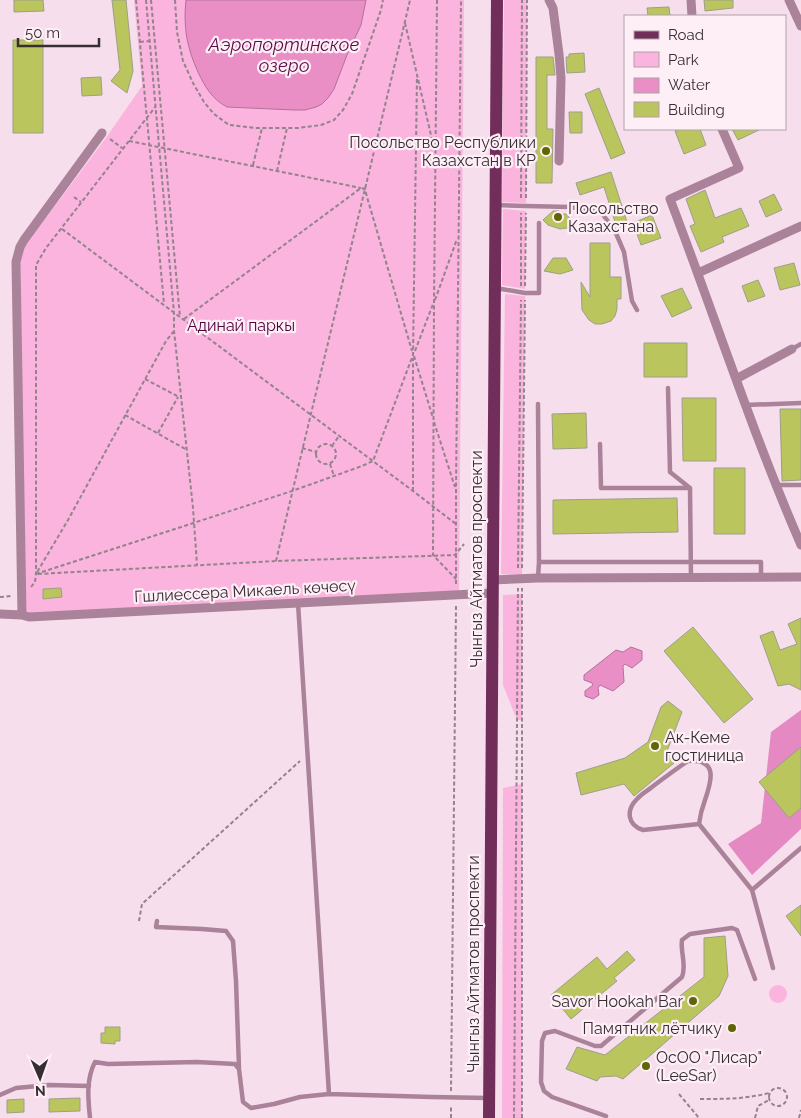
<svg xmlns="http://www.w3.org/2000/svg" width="801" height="1118" viewBox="0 0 801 1118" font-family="Raleway,sans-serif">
<rect width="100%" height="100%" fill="#f7deec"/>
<!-- green -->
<path fill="#fab4dd" d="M134 0H464L459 592 30 615 27 612 24 607 20 257 25 246 108 135 142 86Z
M504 0H527L526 203 502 202Z
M503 209 526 211 525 289 502 285Z
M505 294 525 296 522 575 501 574Z
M522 594V720H517L503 685V595Z
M522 784V1118H502L503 788Z
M769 994a9 9 0 1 1 18 0a9 9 0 1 1-18 0Z"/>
<!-- forest -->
<path fill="#e489c1" d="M801 710V829L752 875 728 844 761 823 771 732Z"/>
<!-- water -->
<path fill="#ea8ec6" stroke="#b4719a" d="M186 0H366L361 25 347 55 334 89 328 98 322 104 316 107 305 110H294L227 107C212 99 205 87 198 72 187 48 183 27 186 0Z
M631 647 642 651V660L632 668 625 664 623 666 624 682 613 691 600 685 598 688 599 695 593 699 585 696V691L593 685 592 683 584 680V675L616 650 623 652Z"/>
<!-- building -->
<path fill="#bbc55d" stroke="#9c9f89" d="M14 0H43L44 11 14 12Z
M112 0H126L133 71 127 93 111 81 120 70Z
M704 0H733V8L705 11Z
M669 7 670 16H648L647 8Z
M13 40H43V133H13Z
M584 53 585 72 567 73 566 57H569V54Z
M536 57H553L555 75H547V129H553L552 183H536Z
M101 77 102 95 82 96 81 78Z
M599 88 625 153 611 159 585 94Z
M569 112H582V133H570Z
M680 129H700L706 145 684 154 675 131Z
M732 129H761L738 140Z
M611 172 628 225 618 228 616 225 604 187 580 195 576 183Z
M705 190 715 218 741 208 749 226 722 237 724 242 701 252 690 226 695 224 686 199Z
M774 194 782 210 766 217 759 201Z
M553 211H559V214H566L576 225 567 228 560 229 548 225 543 220Z
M652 215 661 238 641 245 633 223Z
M590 243H610V277H621V299H617V309L615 316 611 321 602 324H595L589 320 582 310 581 282 590 297Z
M553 258H566L573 270 560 274 544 271Z
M794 263 800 285 780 290 774 268Z
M758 280 765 296 748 302 742 286Z
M682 288 692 308 672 317 661 296Z
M644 343H687V377H644Z
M682 398H716V461H683Z
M780 409H801V480L782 481Z
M586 413 587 448 553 449 552 414Z
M714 468H745V534H714Z
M677 498 678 532 553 534V500Z
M61 588 62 597 43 599V589Z
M801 618V690L789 684 778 686 760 636 773 631 780 650 797 644 788 624Z
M693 627 753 699 724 723 664 651Z
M668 701 682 712 667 751 674 763 634 796 624 784 581 795 576 773 625 758 648 742 661 707Z
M801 747V808L789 818 759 782Z
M801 905V936L786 916Z
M725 936 728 976 719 996 623 1079 616 1076 600 1077 597 1081 566 1069 577 1047 605 1055 704 977V938Z
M627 951 635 960 614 978 617 981 571 1019 551 995 597 957 607 969Z
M105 1027H120V1041H115V1044L101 1043V1033H105Z
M80 1098V1111L49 1112V1099Z
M24 1099V1112L7 1113V1100Z"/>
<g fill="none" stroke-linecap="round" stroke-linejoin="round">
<!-- path -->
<path stroke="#93838c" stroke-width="2" stroke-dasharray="4 2.5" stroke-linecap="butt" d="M136 0 164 304
M146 0 174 313V331L193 508 197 565
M151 0 180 317
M175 0 177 32 183 61 193 83 204 102 214 114 229 125 255 128H298L321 125 334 120 343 110 352 94 381 10 383 0
M437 0 434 303 433 555 456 579
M405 23 434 148
M140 42 150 41
M110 139 122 148
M129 141 361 188
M253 165 262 128
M277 171 287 128
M74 197 81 202
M521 198 522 0
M526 198 527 0
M62 229 413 491 456 524
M521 286V213
M525 286 526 213
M435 300 457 239
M184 319 361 188 365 189 367 197 412 351
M174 331 166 341 68 520 36 574 292 491 362 466 373 461 413 355 417 76
M415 351 433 304
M414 356 433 418
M145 379 179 397
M125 415 187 450
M434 422 455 487
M158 433 178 397
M316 454a10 10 0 1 1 20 0a10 10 0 1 1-20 0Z
M332 446 339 436
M302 448 316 452
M330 464 334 476
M413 491V358
M276 561C320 374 366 187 410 0
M518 568 521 300
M522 568 525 300
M38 574 276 561 455 555 464 544
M456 584V489L461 0
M31 587 35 582 36 574V265L46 248 156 106
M0 597 11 596
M139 921 142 904 300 761
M769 1097a9 9 0 1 1 18 0a9 9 0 1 1-18 0Z
M451 1091 456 605
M679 1094 699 1118
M700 1099C724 1099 746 1099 769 1093
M451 1118V1105
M514 1118 518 588
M522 1118V588
M755 1118 758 1106 769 1100
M799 1118 801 1110"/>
<!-- service -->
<path stroke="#aa8299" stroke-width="4.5" d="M497 205 526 206 570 207 601 212 615 231 624 252 632 301 637 310
M496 288 525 293H539V223
M792 349 801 344
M668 388 670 472 690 488 691 578
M538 404 539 562
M745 405 801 403
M600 444 601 488H690
M777 485H801
M538 578 539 562H761V577
M298 603 329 1094
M699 824 643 830C627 825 626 810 637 799 641 794 647 791 652 787 664 778 676 769 688 761 718 759 712 780 705 800 702 808 700 816 699 824L752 890 773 968
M752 890 801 848
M157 921 156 927 202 929 226 931 233 941 236 981 239 1068
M0 1095 16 1088 49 1085 89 1086
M606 1116 552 1097 544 1091 541 1082 542 1041 545 1033 555 1031 595 1046H601L682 977C687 965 680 952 682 940L690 934 732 928 737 930 755 979
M90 1118C88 1099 86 1079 95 1062L108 1064 197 1062 235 1064 239 1069 243 1102 251 1108 274 1104 300 1097 329 1094 432 1097 487 1098"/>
<!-- minor -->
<path stroke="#aa8299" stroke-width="9" d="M549 0 553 8 559 54 561 78 559 161
M691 0 692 16
M789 0 801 26
M722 129 739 168 670 199C714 314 752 432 801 545
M698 273 801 226
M736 379 792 349
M492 580 538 578 801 577
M0 614 22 615 29 617 298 603 492 593
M22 615 16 262 20 247 24 240 102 133"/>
<!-- primary -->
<path stroke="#712e5a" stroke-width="12" d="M489 1118 497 0"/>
</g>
<!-- markers -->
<g fill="#606604" stroke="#feeff7" stroke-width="2">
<circle cx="546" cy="151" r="5"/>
<circle cx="558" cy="217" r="5"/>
<circle cx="655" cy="746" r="5"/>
<circle cx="693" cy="1001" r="5"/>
<circle cx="732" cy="1028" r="5"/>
<circle cx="646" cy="1066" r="5"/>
</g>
<g text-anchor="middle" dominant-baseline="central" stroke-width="4.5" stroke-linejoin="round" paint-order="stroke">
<!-- poi labels -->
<g font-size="16" fill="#372e33" stroke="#feeff7" text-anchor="end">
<text x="536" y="142">Посольство Республики<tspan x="536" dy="18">Казахстан в КР</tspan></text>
<text x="568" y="208" text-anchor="start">Посольство<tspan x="568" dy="18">Казахстана</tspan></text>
<text x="665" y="737" text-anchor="start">Ак-Кеме<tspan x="665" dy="18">гостиница</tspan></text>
<text x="683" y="1001">Savor Hookah Bar</text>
<text x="722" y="1028">Памятник лётчику</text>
<text x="656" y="1057" text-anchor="start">ОсОО "Лисар"<tspan x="656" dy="18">(LeeSar)</tspan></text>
</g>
<!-- park labels -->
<g font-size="16" fill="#53003c" stroke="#feeff7">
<text x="241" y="325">Адинай паркы</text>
</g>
<!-- street labels -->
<g font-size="16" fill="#372e33" stroke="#feeff7">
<text transform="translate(476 559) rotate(-90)">Чынгыз Айтматов проспекти</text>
<text transform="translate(245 591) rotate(-3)">Гшлиессера Микаель көчөсү</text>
<text transform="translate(473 964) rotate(-90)">Чынгыз Айтматов проспекти</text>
</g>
<!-- water labels -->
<g font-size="18" font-style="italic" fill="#5d0b45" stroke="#feeff7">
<text x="284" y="44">Аэропортинское<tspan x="284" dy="21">озеро</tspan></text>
</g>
</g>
<!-- legend -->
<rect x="624" y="15" width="162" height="115" fill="#feeff7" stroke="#aea2a9"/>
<rect x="634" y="31" width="25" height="8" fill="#712e5a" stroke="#aea2a9"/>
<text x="668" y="40" font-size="15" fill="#372e33">Road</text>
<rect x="634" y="52" width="25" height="15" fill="#fab4dd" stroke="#aea2a9"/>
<text x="668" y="65" font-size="15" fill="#372e33">Park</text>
<rect x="634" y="78" width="25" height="15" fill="#ea8ec6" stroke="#aea2a9"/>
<text x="668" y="90" font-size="15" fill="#372e33">Water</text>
<rect x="634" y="102" width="25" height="15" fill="#bbc55d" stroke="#aea2a9"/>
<text x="668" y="115" font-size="15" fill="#372e33">Building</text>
<!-- north arrow -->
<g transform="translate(40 1078) rotate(178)" stroke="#feeff7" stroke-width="4" paint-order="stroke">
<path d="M0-4L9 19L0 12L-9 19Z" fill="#372e33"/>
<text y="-8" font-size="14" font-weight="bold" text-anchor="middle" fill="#372e33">N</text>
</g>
<!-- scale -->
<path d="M18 38v8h81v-8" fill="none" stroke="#372e33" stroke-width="2.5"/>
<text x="25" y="38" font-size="15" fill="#372e33" stroke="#feeff7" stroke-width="4" paint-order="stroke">50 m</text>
</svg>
